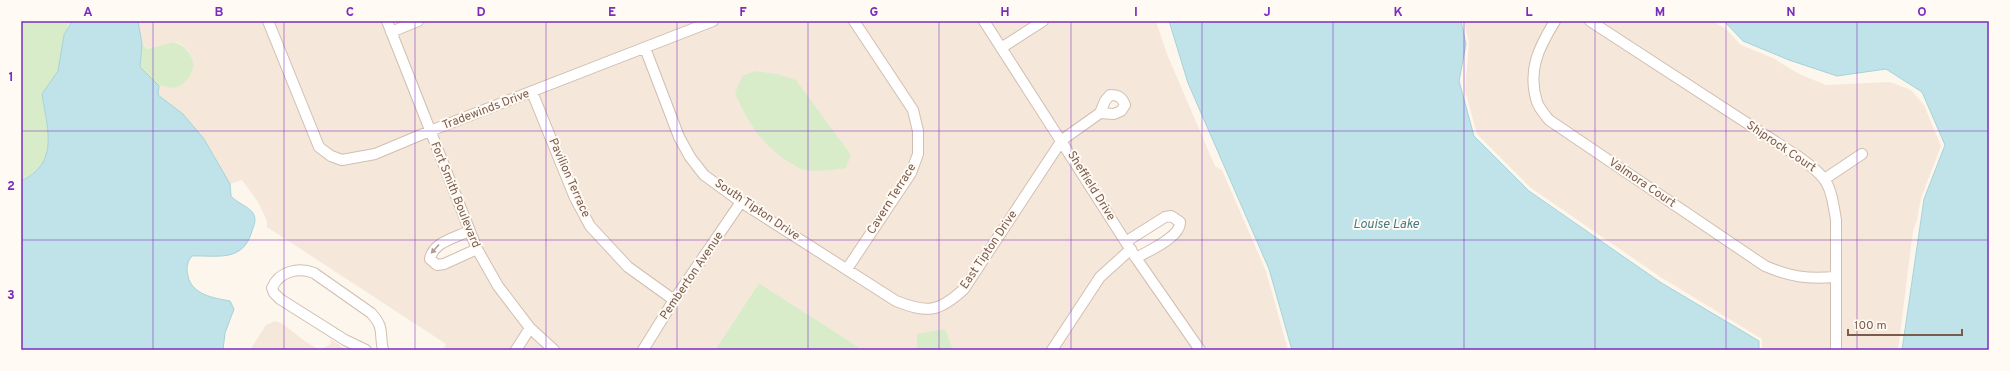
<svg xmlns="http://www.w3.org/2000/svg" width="2010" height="371" viewBox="0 0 2010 371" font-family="Overpass,sans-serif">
<rect width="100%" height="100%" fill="#fdf6ec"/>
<!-- residential -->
<path fill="#f5e8da" d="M138 21H264L315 149 340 164H351L376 158 427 136 464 229 437 241 427 262 475 254 525 329 511 350H443L446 344 267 227V221L258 202 242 180 230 184 204 139 183 114 158 95 159 86 164 85 194 65 188 50 179 43 172 42 148 49 140 41Z
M273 21H382L424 129 374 150 343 156 333 152 322 144Z
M429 21H702L432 126 396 34Z
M724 21H849L909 112 914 132V154L907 171 846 264 744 198 707 171 693 155 683 135 650 50Z
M859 21H979L1057 141 961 286 949 297 937 303 919 305 898 297 853 268 914 175 922 130Z
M989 21H1035L1003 42Z
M1050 21H1156L1167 54 1215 166 1222 170 1266 271 1288 350H1206L1204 348 1142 259 1176 239 1183 231V219L1173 212 1128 235 1068 141 1100 118 1122 115 1120 92 1111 91 1097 110 1064 134 1007 49Z
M1464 21H1551L1536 45 1530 64 1546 124 1762 269 1786 279 1813 283 1831 281 1832 350H1762V339L1662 278 1531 188 1477 134 1465 90 1469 43Z
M1560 21H1582L1796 161 1822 181 1829 200 1832 221 1831 273 1814 274 1789 271 1767 262 1552 117 1541 101 1537 83 1539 64 1543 49Z
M1598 21H1713L1727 30 1741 45 1773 58 1799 74 1826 85 1890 82 1911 90 1924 105 1941 146 1921 198 1917 220 1913 231 1898 350H1840L1831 180 1868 155 1864 148 1826 173 1816 164Z
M642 53 676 139 735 203 674 294 631 264 594 223 579 196 537 94Z
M529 97 571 200 625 271 669 302 638 350H561L533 325 502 283 481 246 435 133Z
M1062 148 1126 248 1097 275 1048 350H953L945 330 918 334 917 350H863L759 283 715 350H648L678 302 742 208 893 305 917 314 938 311 953 304Z
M1130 255 1195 350H1057L1103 280Z
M275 321 283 324 306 342 320 350 331 344 330 339 347 350H250L266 325Z
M531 334 548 350H521Z"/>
<!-- green -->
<path fill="#d8ecc9" d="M21 21H72L68 25 58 71 42 94C47 128 60 163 21 181Z
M172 42C186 45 190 52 194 65 191 75 185 87 172 88 168 88 164 85 159 86L140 67 142 44 148 49Z
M755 71 777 74 796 80 851 155 846 168C833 170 819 172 806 170 801 170 796 166 792 164 764 148 747 122 735 93L742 76Z
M759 283 863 350H715Z
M945 329 953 350H917V334Z"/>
<!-- water -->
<path fill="#bfe3e8" stroke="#a5d3da" d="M72 21H138L142 44 140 67 159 86 158 95 183 114 204 139 230 184 231 196C237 203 248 206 253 213 257 220 254 225 252 231 243 263 217 255 192 256 187 262 186 268 188 276 192 295 214 298 230 301L234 309 225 333 223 350H21V181C60 163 47 128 42 94L58 71 64 35Z
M1169 21H1461L1466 44 1459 81 1474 136 1529 191 1660 282 1759 341V350H1292L1269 269 1188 83Z
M1724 21H1989V350H1902L1924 199 1945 145 1922 92 1886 69 1837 76 1789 60 1743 41Z"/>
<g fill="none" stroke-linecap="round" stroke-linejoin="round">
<!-- minor casing -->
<g stroke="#d1beb0" stroke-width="12">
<path id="minor" d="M268 21 319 147 331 156 342 160 375 154 430 131 713 21
M387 21 477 249 498 286 530 328 554 350
M984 21 1136 258 1200 350
M1555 21C1539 47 1527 70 1537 102 1539 108 1545 115 1549 120L1765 266C1791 277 1806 279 1835 277
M1590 21 1799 157C1829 179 1830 183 1836 220V350
M391 32 418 21
M645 48 679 137 690 157 704 175 741 202 896 301C927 313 938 313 964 289L1062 140 1100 113 1114 114 1121 111 1125 105C1122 97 1118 95 1110 95L1105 101 1100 113
M1001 48 1043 21
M532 92 575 198 590 226 628 267 674 300
M1826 178 1862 154
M469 231C455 238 433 242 430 259L437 265 444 264 477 249
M1127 241 1165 217 1171 216 1180 222C1181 237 1148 251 1136 258
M847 269 911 173 918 154V131L913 110 854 21
M366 350 345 340 280 299 274 293 272 288C279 271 299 267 314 273L371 313C385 328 379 333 383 350
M516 350 530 328
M643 350 674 300 741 202
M1052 350 1100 277 1131 249"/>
</g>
<!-- minor -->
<use href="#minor" stroke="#fff" stroke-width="10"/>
</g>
<!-- one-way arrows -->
<defs><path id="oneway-solid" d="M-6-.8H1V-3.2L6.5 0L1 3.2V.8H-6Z"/></defs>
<use fill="#af9d94" href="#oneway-solid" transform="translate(435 249) rotate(132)"/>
<!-- grid -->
<path fill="none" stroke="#7b2cbf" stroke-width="1" stroke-opacity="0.55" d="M153 21V350M284 21V350M415 21V350M546 21V350M677 21V350M808 21V350M939 21V350M1071 21V350M1202 21V350M1333 21V350M1464 21V350M1595 21V350M1726 21V350M1857 21V350M21 131H1989M21 240H1989"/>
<g text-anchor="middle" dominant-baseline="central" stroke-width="4" stroke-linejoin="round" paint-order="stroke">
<!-- street labels -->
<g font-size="12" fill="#7a5c4d" stroke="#fffaf3">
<text transform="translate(486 110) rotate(-21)">Tradewinds Drive</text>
<text transform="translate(1781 147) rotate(34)">Shiprock Court</text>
<text transform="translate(569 178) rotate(66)">Pavilion Terrace</text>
<text transform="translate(1642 183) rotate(34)">Valmora Court</text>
<text transform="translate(1091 186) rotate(58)">Sheffield Drive</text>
<text transform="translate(455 195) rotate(68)">Fort Smith Boulevard</text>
<text transform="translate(892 199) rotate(-58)">Cavern Terrace</text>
<text transform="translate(757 210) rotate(34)">South Tipton Drive</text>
<text transform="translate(989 250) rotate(-56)">East Tipton Drive</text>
<text transform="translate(692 276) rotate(-56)">Pemberton Avenue</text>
</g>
<!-- water labels -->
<g font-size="13" font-style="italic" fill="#437c86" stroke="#fffaf3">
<text x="1386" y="225">Louise Lake</text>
</g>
</g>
<!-- border -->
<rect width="2010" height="371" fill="none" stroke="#fffaf3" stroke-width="44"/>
<!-- scale -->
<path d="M1848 329v6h114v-6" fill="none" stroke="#7a5c4d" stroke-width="2"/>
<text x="1854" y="329" font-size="12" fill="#7a5c4d" stroke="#fffaf3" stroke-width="3" paint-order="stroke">100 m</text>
<rect x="22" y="22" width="1966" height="327" fill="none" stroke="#7b2cbf" stroke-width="1.5"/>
<g font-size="13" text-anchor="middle" font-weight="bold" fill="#7b2cbf">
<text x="88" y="16">A</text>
<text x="219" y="16">B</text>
<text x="350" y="16">C</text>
<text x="481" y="16">D</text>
<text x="612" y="16">E</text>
<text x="743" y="16">F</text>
<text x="874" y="16">G</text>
<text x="1005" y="16">H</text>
<text x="1136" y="16">I</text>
<text x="1267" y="16">J</text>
<text x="1398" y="16">K</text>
<text x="1529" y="16">L</text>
<text x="1660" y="16">M</text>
<text x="1791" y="16">N</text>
<text x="1922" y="16">O</text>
<text x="11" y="81">1</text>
<text x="11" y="190">2</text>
<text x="11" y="299">3</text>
</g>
</svg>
